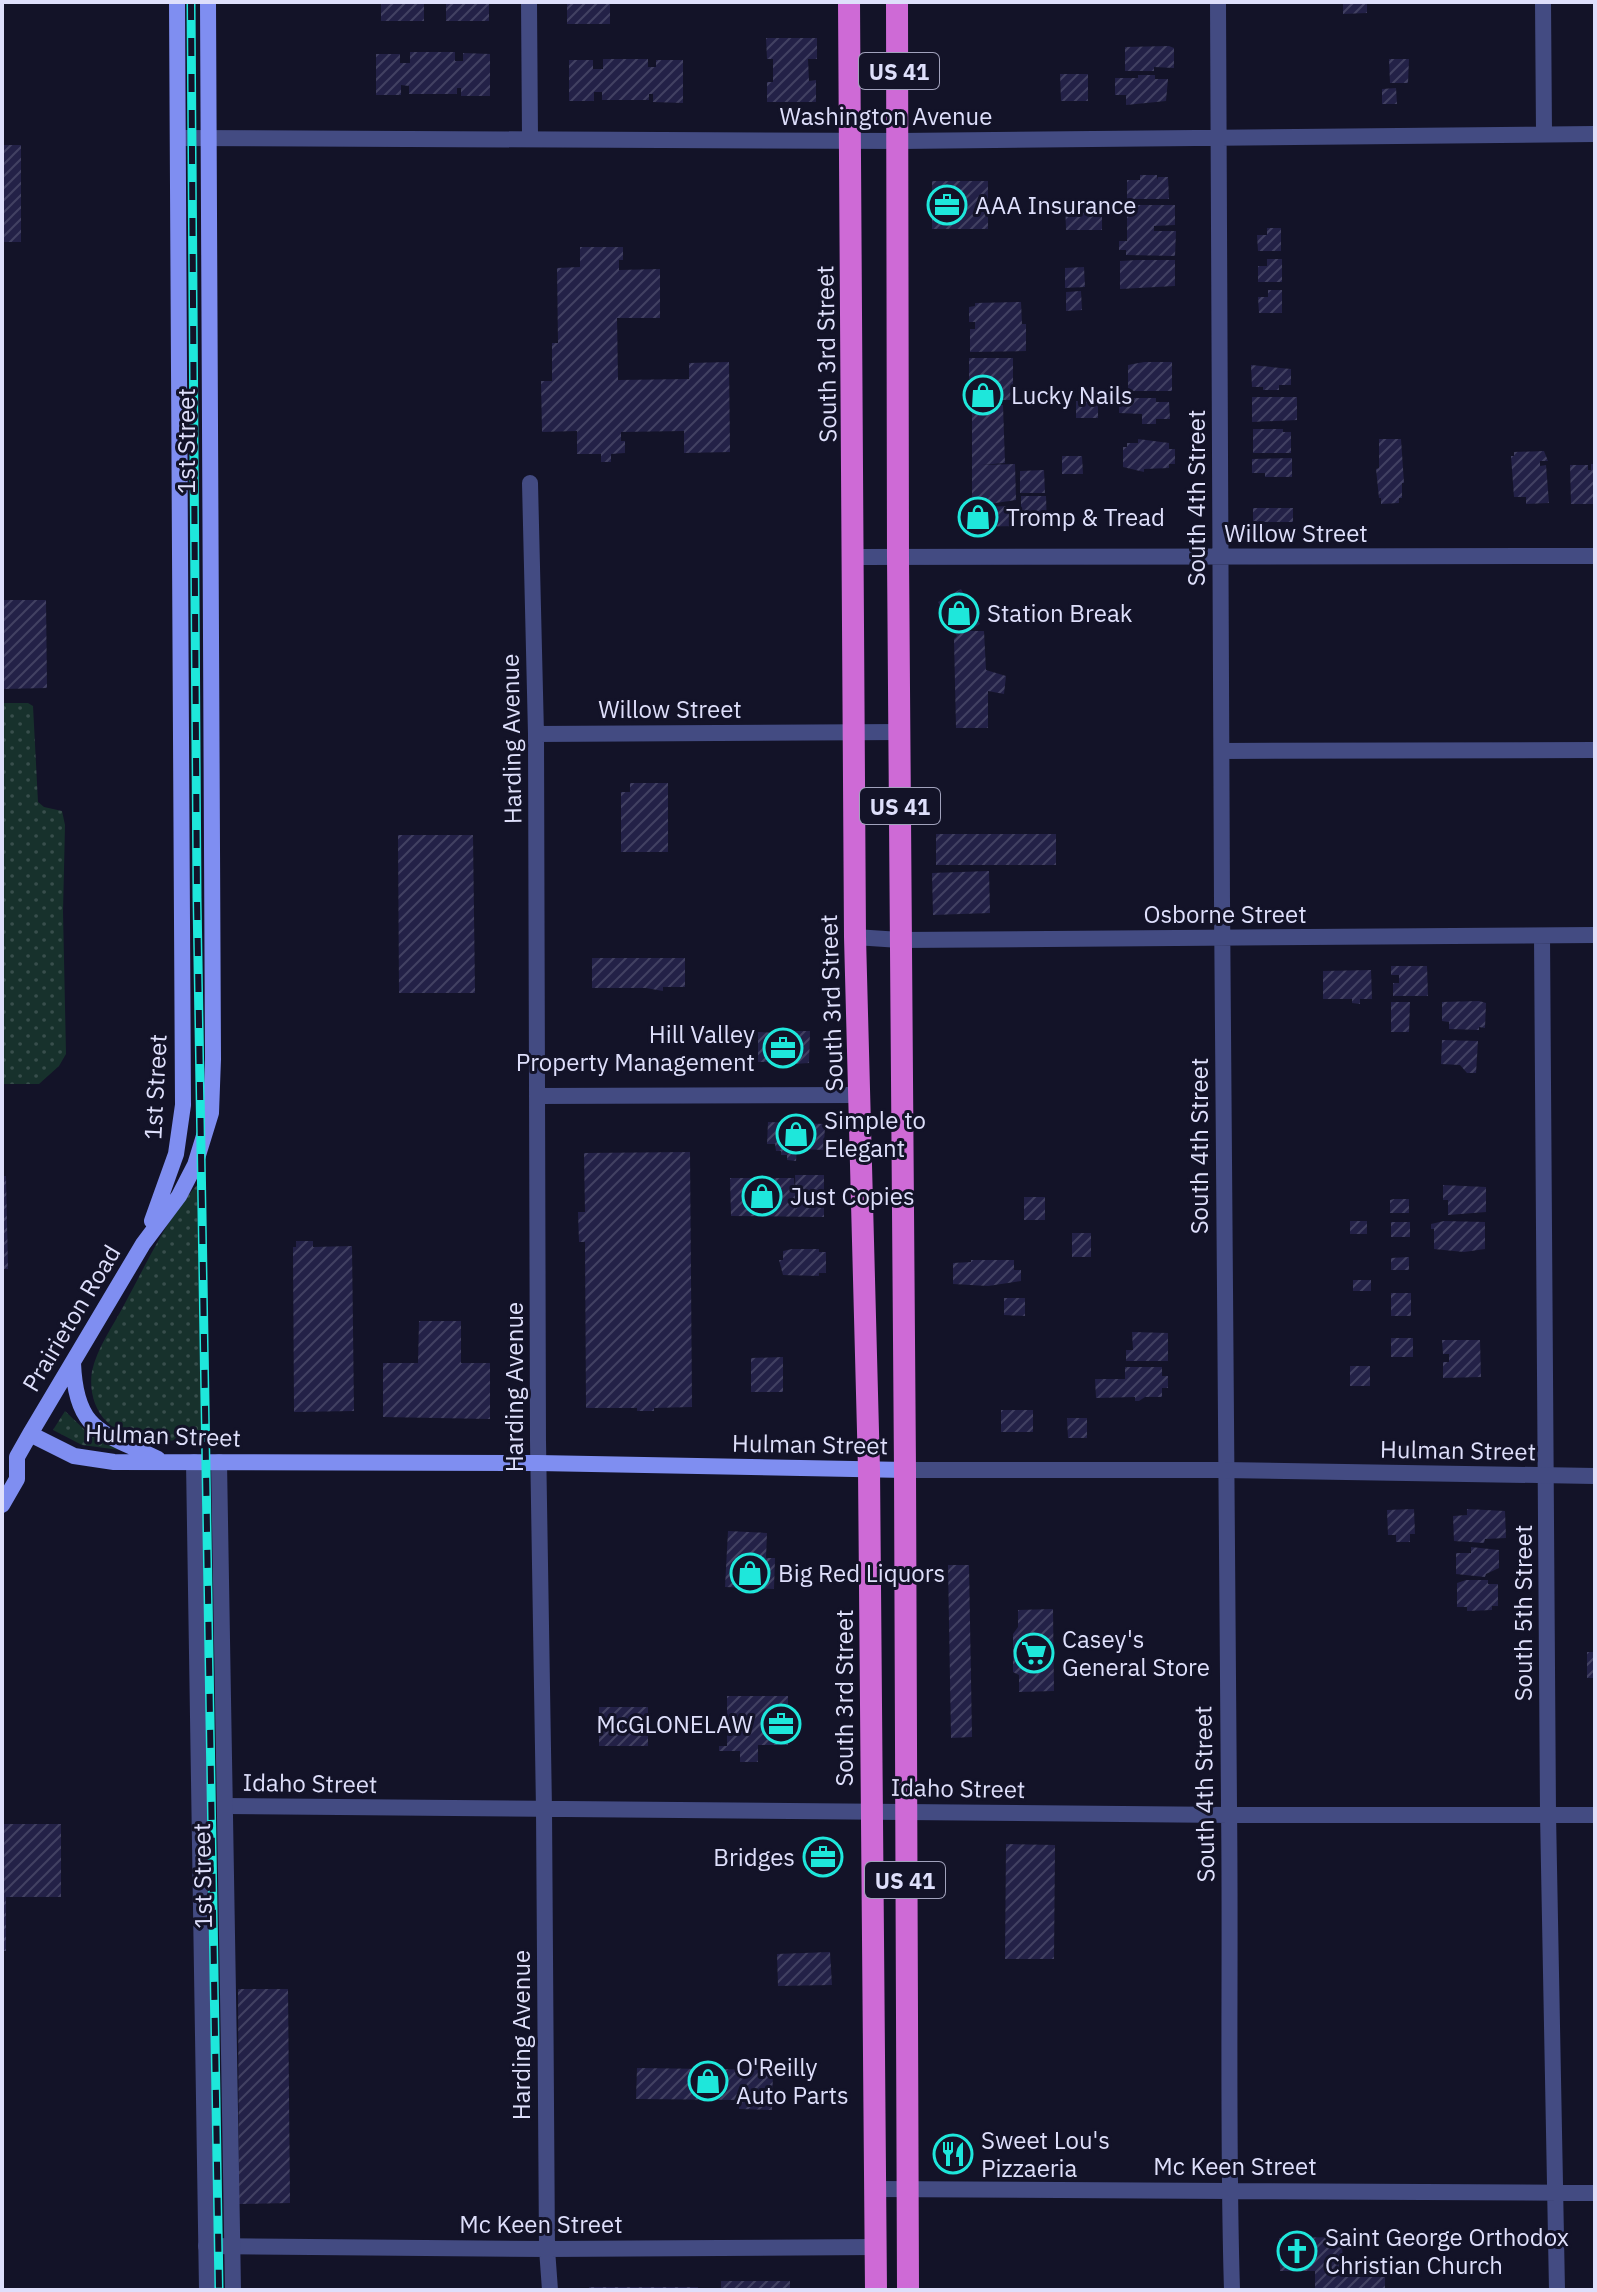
<svg xmlns="http://www.w3.org/2000/svg" width="1597" height="2292" viewBox="0 0 1597 2292" font-family="'IBM Plex Sans',sans-serif">
<defs>
<pattern id="grass-dots" width="8" height="8" patternUnits="userSpaceOnUse" patternTransform="scale(2)"><rect width="8" height="8" fill="#17312c"/><path d="M2 2h.1M6 6h.1" fill="none" stroke="#384e4c" stroke-width="1.8" stroke-linecap="round"/></pattern>
<pattern id="building-hatch" width="6" height="6" patternUnits="userSpaceOnUse" patternTransform="scale(2)"><rect width="6" height="6" fill="#232147"/><path d="M-1 1l2-2M0 6l6-6M5 7l2-2" fill="none" stroke="#424162"/></pattern>
</defs>
<rect width="100%" height="100%" fill="#131328"/>
<!-- grass -->
<path fill="url(#grass-dots)" d="M2 703H28L33 706 38 802 44 807 62 811 65 825 63 912 66 1054 59 1066 39 1084H2Z
M197 1185 201 1442C171 1439 131 1445 107 1422 94 1409 89 1390 92 1371 97 1348 113 1326 124 1305 146 1265 166 1219 197 1185Z
M65 1411 87 1432 120 1450 82 1445 53 1430Z"/>
<!-- building -->
<path fill="url(#building-hatch)" d="M381 2H424V21H381Z
M446 2H489V21H446Z
M567 2H610V24H567Z
M1343 2H1367V13L1343 14Z
M766 38H817V59H808L809 81 816 80V102H767V82H773V59H767Z
M1169 46 1174 48V68L1154 67V71H1125V47Z
M410 52H455V61H463V53L490 54V96H461V88H457V94H409V86L401 85V95H376V54H400V63H410Z
M603 59H648V67H656V60H683V103L653 102V94H649V100H602V92H594V101H569V60H593V69H603Z
M1389 59H1409L1408 83H1390Z
M1060 74H1088V101H1061Z
M1138 75H1155V79H1168L1166 101 1126 105V95H1115V78H1138Z
M1396 88 1397 104H1382V89Z
M2 145H21V242H2Z
M1140 175H1157V180L1158 177H1168L1169 199H1127V180H1140Z
M932 181H988V229H932Z
M1065 203H1102V230H1066Z
M1127 205H1175V225L1154 226V231H1176L1175 256 1126 255V250H1119V241H1127Z
M1267 228H1281V251H1258L1257 235H1267Z
M580 247H623V260H619V270L660 269V318H617L618 380 689 379V363L729 362 730 452 684 453V431L621 432V441H625V453L611 454V462H601V454H577V431L542 432 541 381H552V343H558L557 268 580 267Z
M1267 259H1282V282H1258V266H1267Z
M1137 260H1175V286L1120 289V261Z
M1084 267 1085 287 1065 288V268Z
M1268 290H1282V313H1259L1258 297H1268Z
M1081 291 1082 310 1066 311V292Z
M1021 302 1022 324H1026V351L970 352V329H975V322H969V307L975 306V303Z
M969 358H1013V400H975V379H969Z
M1144 362H1172V391H1133L1128 388V365Z
M1251 365 1291 369V385H1279V390H1263V387H1252Z
M1252 397H1297V420L1252 422Z
M1128 398H1156V402H1169L1170 419H1156V424H1142V414L1119 413V400Z
M1076 401H1098V418H1076Z
M1003 405 1005 463 981 465 1015 464 1016 500 989 504 972 500V406Z
M1253 429H1283V432H1291V453H1253Z
M1138 439 1169 443V449H1175V464H1169V468L1144 469V472L1123 467V447H1127V443H1138Z
M1379 439H1401L1404 483H1402V498H1399V503L1381 504V498H1379L1376 469 1379 468Z
M1544 451 1548 461H1540V466L1546 465 1549 503 1526 504V497H1514L1511 456H1514V452Z
M1062 456H1082L1083 474H1062Z
M1292 458V477H1265V473H1252V459Z
M1591 464H1595V504H1571L1570 465H1588V470H1591Z
M1044 470 1045 493H1020V471Z
M1021 496H1046L1047 525H1021Z
M1016 506V526L971 527V507Z
M1253 508H1293V522H1253Z
M961 589 980 624 968 631H984L986 670 1006 676 1004 694 988 691V728H956L954 639 957 636 938 602Z
M2 600H46L47 688 2 689Z
M630 783H668V852H621V792H630Z
M936 834H1056V865H936Z
M398 835H473L475 993H399Z
M989 871 990 913 933 915 932 873Z
M592 958H685V987H663V991L646 988H592Z
M1391 966H1427L1428 996H1393V983H1399V975H1391Z
M1371 970 1372 999H1360V1004L1352 1003V999H1323V971Z
M1479 1001 1486 1003 1485 1028 1479 1027V1030L1449 1029V1022L1442 1021V1002Z
M1391 1002H1410L1409 1032H1391Z
M791 1031H810L809 1063 779 1065 777 1062H758V1032L789 1033 790 1042Z
M1442 1040 1478 1041 1476 1073H1467L1460 1065 1441 1064Z
M768 1122 825 1124 824 1150 797 1149 796 1161 787 1160V1155H781V1151H776L775 1144H767Z
M690 1152 692 1407 654 1408V1411H637V1408H586L585 1242H579L578 1212H585L584 1153Z
M795 1175H824V1217L731 1216 730 1178H794L796 1214Z
M2 1176H6L8 1269H2Z
M1443 1185 1486 1187V1212L1448 1215V1200H1443Z
M1024 1197H1045V1220H1024Z
M1394 1199H1409V1213H1390V1200Z
M1350 1221H1367V1234H1350Z
M1444 1221 1485 1222V1249L1464 1252 1434 1249V1229H1431V1224Z
M1391 1222H1410V1237H1391Z
M1072 1233H1091V1257H1072Z
M296 1241H313V1247L352 1246 354 1411 294 1412 293 1247H296Z
M792 1249H819V1252H826V1273H819V1276L783 1275 779 1260H783V1251Z
M1409 1257V1270H1391V1258Z
M971 1260H1014V1270H1021V1281L988 1286 953 1284V1263L971 1262Z
M1353 1280H1371V1291H1353Z
M1391 1293H1411V1316H1391Z
M1004 1298H1025V1316L1004 1315Z
M419 1321H461V1363H490V1419L383 1417V1363H418Z
M1132 1332 1168 1333V1361H1126V1350H1133Z
M1391 1338H1413V1357H1391Z
M1442 1340H1480L1481 1377 1443 1378V1362H1449V1354H1443Z
M783 1357V1392H751V1358Z
M1350 1366H1370V1386H1350Z
M1125 1367H1162V1376H1168V1388H1162V1397H1145L1139 1401H1135V1397L1096 1398 1095 1379H1125Z
M1001 1410H1033V1432H1001Z
M1067 1418H1087V1438H1068Z
M1414 1509 1415 1534H1410V1542H1396V1535H1388L1387 1510Z
M1467 1509 1505 1511 1506 1538 1485 1539 1484 1543 1454 1541 1453 1516 1467 1515Z
M728 1531 767 1533 766 1558H775L774 1589 725 1587Z
M1471 1547 1499 1550V1568L1486 1574 1485 1577 1456 1574V1553H1471Z
M948 1565H969L972 1737 951 1738Z
M1466 1580H1488V1584H1498V1606H1492V1610L1467 1611V1607H1457V1583Z
M1053 1609 1054 1691 1019 1692V1675L1013 1672V1634L1018 1627V1610Z
M1587 1652H1595V1678H1587Z
M727 1696H788V1745H758V1762H740V1751H719V1746H727Z
M599 1707H648V1746H599Z
M2 1824H61V1897H6V1951H2Z
M1006 1844 1055 1845 1054 1959H1005Z
M830 1952 832 1985 778 1986 777 1954Z
M238 1989H288L290 2203 239 2204Z
M637 2068 773 2070 772 2110 739 2109V2100L636 2099Z
M1342 2237 1343 2277H1385V2290H1315V2271H1280L1279 2238Z
M721 2281H790V2290H721Z
M589 2287H698V2290H589Z"/>
<g fill="none" stroke-linecap="round" stroke-linejoin="round">
<!-- minor -->
<path stroke="#434b82" stroke-width="16" d="M529 2 530 138
M1218 2C1222 604 1221 1205 1229 1807 1231 1968 1227 2129 1232 2290
M1543 2 1544 133
M178 138 900 141 1595 134
M530 483 536 734 538 1441 544 1810 547 2249 550 2290
M854 557 1595 556
M536 734 900 732
M1222 751 1595 750
M1542 936 1548 1814 1557 2290
M855 937 900 940 1595 935
M537 1096 860 1095
M225 1806 1229 1815H1595
M875 2189 1595 2193
M206 2246 547 2249 876 2247"/>
<!-- tertiary -->
<path stroke="#434b82" stroke-width="16" d="M194 1462 207 2290
M219 1462 233 2290
M905 1470H1223L1595 1476"/>
<!-- secondary -->
<path stroke="#7f8ef1" stroke-width="16" d="M152 1221 176 1154 183 1105 177 2
M73 1363C76 1433 103 1432 158 1459
M30 1434 74 1456 114 1462 538 1463 905 1470
M2 1505 17 1479V1457L30 1434 143 1244 179 1196 195 1165 211 1113 213 1059 208 2"/>
<!-- trunk -->
<path stroke="#ce6ad6" stroke-width="22" d="M849 2 855 937 869 1469 876 2290
M897 2 898 557 905 1470 908 2290"/>
<!-- rail casing -->
<g stroke="#1ee7db" stroke-width="9">
<path id="rail" d="M191 2 197 898 219 2290"/>
</g>
<!-- rail -->
<use href="#rail" stroke="#131328" stroke-width="6" stroke-dasharray="18" stroke-linecap="butt"/>
</g>
<!-- icons -->
<defs>
<g id="office-ring" transform="scale(2)"><circle r="9.5" fill="#131328" stroke="#1ee7db" stroke-width="1.5"/><path d="M-6-3h4V-5.5h4V-3h4V5H-6ZM-1-4.5V-3h2v-1.5ZM-6 0V1H6V0Z" fill="#1ee7db"/></g>
<g id="shop-ring" transform="scale(2)"><circle r="9.5" fill="#131328" stroke="#1ee7db" stroke-width="1.5"/><path d="M-5-2.5h2.3a2.7 3.5 0 0 1 5.4 0H5L5.5 6h-11ZM-1.5-2.5h3a1.5 2.3 0 0 0-3 0Z" fill="#1ee7db"/></g>
<g id="supermarket-ring" transform="scale(2)"><circle r="9.5" fill="#131328" stroke="#1ee7db" stroke-width="1.5"/><path d="M-6-5.5h2.5l.6 2H6L4.5 2H-2.5L-4.4-4H-6ZM-1.5 3.2a1.3 1.3 0 1 0 .1 0ZM3 3.2a1.3 1.3 0 1 0 .1 0Z" fill="#1ee7db"/></g>
<g id="restaurant-ring" transform="scale(2)"><circle r="9.5" fill="#131328" stroke="#1ee7db" stroke-width="1.5"/><path d="M-5-6h1v4h1v-4h1v4h1v-4h1v5L-1.5 .5V6h-2V.5L-5-1ZM5-6V6H3V1.5H1.5Q1.5-4 5-6Z" fill="#1ee7db"/></g>
<g id="church-ring" transform="scale(2)"><circle r="9.5" fill="#131328" stroke="#1ee7db" stroke-width="1.5"/><path d="M-1.2-6h2.4v3.5h3.3v2.4h-3.3V6h-2.4V-.1h-3.3v-2.4h3.3Z" fill="#1ee7db"/></g>
</defs>
<g fill-rule="evenodd">
<use href="#office-ring" x="947" y="205"/>
<use href="#shop-ring" x="983" y="395"/>
<use href="#shop-ring" x="978" y="517"/>
<use href="#shop-ring" x="959" y="613"/>
<use href="#office-ring" x="783" y="1048"/>
<use href="#shop-ring" x="796" y="1134"/>
<use href="#shop-ring" x="762" y="1196"/>
<use href="#shop-ring" x="750" y="1573"/>
<use href="#supermarket-ring" x="1034" y="1653"/>
<use href="#office-ring" x="781" y="1724"/>
<use href="#office-ring" x="823" y="1857"/>
<use href="#shop-ring" x="708" y="2081"/>
<use href="#restaurant-ring" x="953" y="2154"/>
<use href="#church-ring" x="1297" y="2251"/>
</g>
<g text-anchor="middle" dominant-baseline="central" stroke-width="6" stroke-linejoin="round" paint-order="stroke">
<!-- shield labels -->
<g fill="#131328" stroke="#a1a2bc" stroke-width="2">
<rect x="859" y="53" width="80" height="36" rx="6"/>
<rect x="860" y="788" width="80" height="36" rx="6"/>
<rect x="865" y="1862" width="80" height="36" rx="6"/>
</g>
<g font-size="22" font-weight="bold" fill="#dedffb">
<text x="899" y="71">US 41</text>
<text x="900" y="806">US 41</text>
<text x="905" y="1880">US 41</text>
</g>
<!-- street labels -->
<g font-size="24" fill="#dedffb" stroke="#131328">
<text x="886" y="116">Washington Avenue</text>
<text transform="translate(826 354) rotate(-91)">South 3rd Street</text>
<text transform="translate(186 441) rotate(-90)">1st Street</text>
<text transform="translate(1196 498) rotate(-90)">South 4th Street</text>
<text x="1296" y="533">Willow Street</text>
<text x="670" y="709">Willow Street</text>
<text transform="translate(511 739) rotate(-91)">Harding Avenue</text>
<text x="1225" y="914">Osborne Street</text>
<text transform="translate(831 1003) rotate(-92)">South 3rd Street</text>
<text transform="translate(155 1087) rotate(-87)">1st Street</text>
<text transform="translate(1199 1146) rotate(-90)">South 4th Street</text>
<text transform="translate(71 1318) rotate(-59)">Prairieton Road</text>
<text transform="translate(514 1387) rotate(-90)">Harding Avenue</text>
<text transform="translate(163 1435) rotate(2)">Hulman Street</text>
<text transform="translate(810 1444) rotate(1)">Hulman Street</text>
<text transform="translate(1458 1450) rotate(1)">Hulman Street</text>
<text transform="translate(1523 1613) rotate(-90)">South 5th Street</text>
<text transform="translate(844 1698) rotate(-90)">South 3rd Street</text>
<text transform="translate(310 1783) rotate(1)">Idaho Street</text>
<text transform="translate(958 1788) rotate(1)">Idaho Street</text>
<text transform="translate(1204 1794) rotate(-91)">South 4th Street</text>
<text transform="translate(202 1876) rotate(-91)">1st Street</text>
<text transform="translate(521 2035) rotate(-90)">Harding Avenue</text>
<text x="1235" y="2166">Mc Keen Street</text>
<text x="541" y="2224">Mc Keen Street</text>
</g>
<!-- poi labels -->
<g font-size="24" fill="#dedffb" stroke="#131328" text-anchor="start">
<text x="975" y="205">AAA Insurance</text>
<text x="1011" y="395">Lucky Nails</text>
<text x="1006" y="517">Tromp &amp; Tread</text>
<text x="987" y="613">Station Break</text>
<text x="755" y="1034" text-anchor="end">Hill Valley<tspan x="755" dy="28">Property Management</tspan></text>
<text x="824" y="1120">Simple to<tspan x="824" dy="28">Elegant</tspan></text>
<text x="790" y="1196">Just Copies</text>
<text x="778" y="1573">Big Red Liquors</text>
<text x="1062" y="1639">Casey's<tspan x="1062" dy="28">General Store</tspan></text>
<text x="753" y="1724" text-anchor="end">McGLONELAW</text>
<text x="795" y="1857" text-anchor="end">Bridges</text>
<text x="736" y="2067">O'Reilly<tspan x="736" dy="28">Auto Parts</tspan></text>
<text x="981" y="2140">Sweet Lou's<tspan x="981" dy="28">Pizzaeria</tspan></text>
<text x="1325" y="2237">Saint George Orthodox<tspan x="1325" dy="28">Christian Church</tspan></text>
</g>
</g>
<!-- border -->
<rect width="1597" height="2292" fill="none" stroke="#dedffb" stroke-width="8"/>
</svg>
